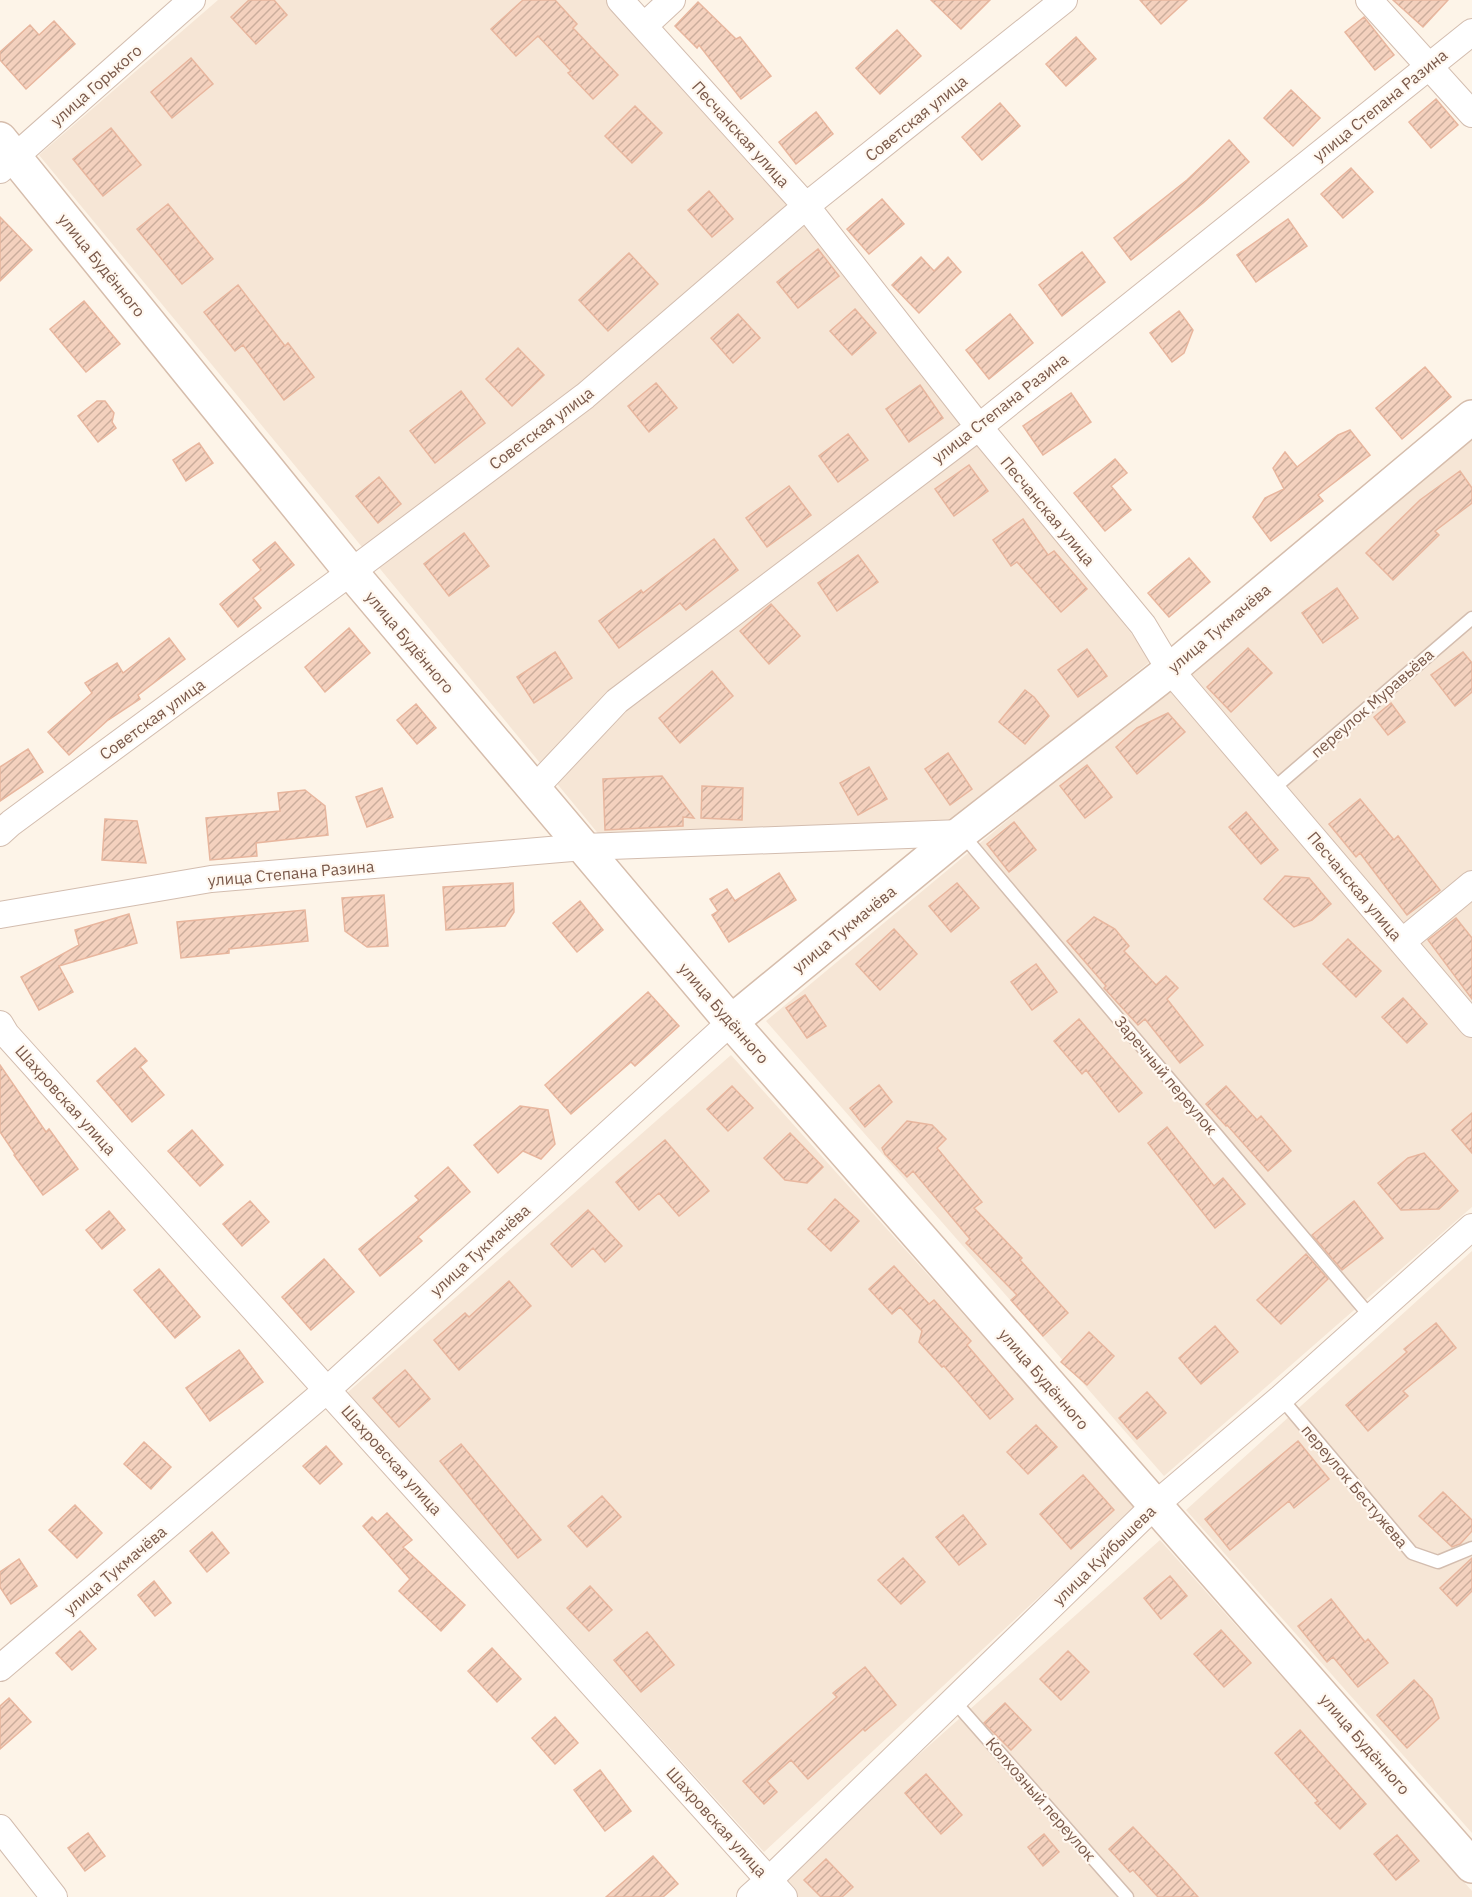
<svg xmlns="http://www.w3.org/2000/svg" width="1472" height="1897" viewBox="0 0 1472 1897" font-family="'IBM Plex Sans',sans-serif">
<defs>
<pattern id="building-hatch" width="6" height="6" patternUnits="userSpaceOnUse" patternTransform="scale(1.5)"><rect width="6" height="6" fill="#f4d1be"/><path d="M-1 1l2-2M0 6l6-6M5 7l2-2" fill="none" stroke="#cbad9c"/></pattern>
</defs>
<rect width="100%" height="100%" fill="#fdf4e8"/>
<!-- residential -->
<path fill="#f6e6d6" d="M218 0H606L820 236 1152 660 952 820 601 837 39 155Z
M1472 434V1207L1164 1476 766 1021Z
M731 1055 1136 1507 764 1852 347 1393Z
M1472 1251V1833L1186 1510Z
M1160 1540 1472 1891V1897H759Z"/>
<!-- building -->
<path fill="url(#building-hatch)" stroke="#e8b69e" stroke-width="1.5" d="M249 0H274L287 15 256 44 231 17Z
M523 0H555L577 24 573 28 618 75 593 99 568 73 571 71 538 36 516 56 491 29Z
M931 0H990L961 29Z
M1140 0H1187L1161 24Z
M1393 0H1448L1423 27Z
M698 2 736 39 740 37 771 76 741 99 699 45 697 48 675 26Z
M1364 17 1394 55 1375 70 1345 32Z
M54 21 75 44 26 89 0 60V52L30 25 39 35Z
M897 30 921 56 880 94 856 68Z
M1076 37 1096 59 1066 86 1046 64Z
M191 58 213 84 172 118 151 92Z
M1291 90 1320 118 1293 146 1264 118Z
M1436 99 1458 125 1431 148 1409 122Z
M1000 103 1020 126 982 160 962 137Z
M635 106 662 133 632 163 605 136Z
M816 112 833 134 796 164 779 142Z
M111 128 141 165 103 196 73 159Z
M1229 140 1249 162 1203 203 1131 260 1114 238 1187 180Z
M1351 168 1373 192 1343 218 1321 194Z
M709 191 733 219 712 237 688 210Z
M882 199 904 224 869 254 847 229Z
M168 204 213 259 182 284 137 229Z
M0 217 32 250 0 281Z
M1288 219 1307 246 1256 282 1237 255Z
M818 249 839 276 798 308 777 282Z
M1082 252 1105 282 1062 316 1039 285Z
M629 253 658 284 608 331 579 300Z
M921 257 934 271 948 257 961 272 919 313 892 285Z
M238 285 285 346 288 343 314 377 284 400 243 345 235 351 204 312Z
M84 301 120 344 86 372 50 329Z
M855 309 876 333 852 355 830 331Z
M1179 311 1193 330 1184 353 1172 362 1150 333Z
M738 314 760 338 733 363 711 338Z
M1010 314 1033 343 989 379 966 350Z
M518 348 544 375 512 406 486 379Z
M1425 367 1451 397 1402 439 1376 408Z
M656 383 677 408 649 432 628 406Z
M920 385 943 418 909 442 886 409Z
M461 391 485 423 435 463 410 431Z
M1071 393 1091 422 1043 455 1023 426Z
M97 401H105L114 413 112 422 116 428 98 442 78 416Z
M1350 430 1370 455 1318 495 1323 501 1271 541 1253 517 1265 498 1284 489 1273 468 1285 452 1297 467 1338 435Z
M848 434 868 460 838 482 819 456Z
M199 443 213 463 186 481 173 460Z
M1115 459 1127 473 1111 486 1131 510 1105 531 1074 493Z
M969 465 988 491 954 516 935 489Z
M1460 471 1472 488V503L1435 531 1439 535 1393 580 1366 553 1420 500Z
M379 477 401 504 378 523 356 496Z
M789 486 811 515 767 547 746 518Z
M1023 519 1048 555 1054 551 1087 589 1061 612 1017 562 1011 566 993 540Z
M464 533 489 566 449 596 424 564Z
M714 539 738 570 686 610 680 603 619 648 599 621 641 590 643 593Z
M275 542 294 565 253 598 261 608 238 627 220 604 261 570 253 560Z
M858 555 878 582 837 611 818 583Z
M1189 558 1210 582 1169 617 1148 593Z
M1337 588 1358 618 1323 643 1302 613Z
M771 604 800 636 769 664 740 631Z
M349 628 370 653 325 692 305 667Z
M169 638 185 659 138 695 140 699 108 720 69 755 48 732 92 693 85 683 117 663 123 673Z
M1248 648 1272 673 1231 712 1207 687Z
M1087 649 1107 676 1078 697 1058 670Z
M555 652 572 678 534 703 517 677Z
M1463 652 1472 663V692L1455 706 1431 675Z
M712 671 733 696 680 743 659 718Z
M1025 690 1034 697 1049 716 1025 744 999 722Z
M1391 703 1405 722 1388 735 1374 717Z
M416 704 436 728 417 744 397 720Z
M1168 713 1185 732 1137 774 1116 747 1137 728Z
M28 749 43 772 0 801V767Z
M948 753 972 789 950 805 925 769Z
M1087 765 1112 797 1085 818 1060 786Z
M869 767 887 799 858 815 840 783Z
M662 776 694 818 683 817V826L605 830 603 779Z
M702 786 743 788 742 820 701 818Z
M382 788 393 817 367 827 356 797Z
M305 790 325 806 328 835 256 843 257 856 210 860 206 818 280 811 278 793Z
M1360 799 1394 840 1398 836 1440 890 1407 915 1360 853 1356 857 1329 824Z
M1246 812 1278 850 1261 864 1229 827Z
M105 819 137 821 146 863 102 860Z
M1014 822 1036 850 1009 872 987 844Z
M779 873 796 900 729 942 712 915 718 911 710 899 727 889 735 901Z
M1285 876 1309 878 1331 904 1312 920 1294 927 1264 899Z
M513 883 514 912 505 926 446 930 443 887Z
M957 883 979 908 951 932 929 906Z
M384 895 388 946 367 947 345 931 342 898Z
M580 901 603 930 577 952 553 923Z
M305 910 308 941 229 949V953L181 958 177 922Z
M129 914 137 943 59 966 73 992 39 1010 21 977 79 945 75 930Z
M1094 917 1115 929 1129 946 1124 951 1156 985 1166 976 1178 988 1167 999 1203 1045 1180 1063 1145 1019 1138 1025 1104 988 1106 986 1067 941Z
M1456 918 1472 938V999L1428 940Z
M894 929 917 954 880 990 856 964Z
M1348 939 1381 971 1356 997 1323 964Z
M1036 964 1057 992 1032 1010 1011 982Z
M648 992 679 1026 635 1066 631 1062 571 1114 545 1085Z
M805 995 826 1026 807 1038 786 1008Z
M1403 998 1427 1024 1407 1043 1382 1017Z
M1079 1019 1142 1093 1119 1112 1086 1070 1082 1074 1054 1041Z
M135 1048 147 1061 140 1067 164 1095 132 1122 97 1081Z
M0 1065 46 1132 49 1129 78 1169 43 1195 14 1155 15 1154 0 1132Z
M879 1085 892 1102 865 1127 850 1108Z
M732 1086 753 1108 728 1131 707 1109Z
M1226 1086 1257 1120 1261 1116 1291 1151 1268 1171 1227 1125 1226 1126 1206 1104Z
M520 1106 548 1110 555 1144 541 1159 523 1151 498 1173 474 1145Z
M1472 1113V1153L1452 1130Z
M907 1121 932 1125 946 1139 937 1148 982 1202 974 1208 1022 1258 1020 1260 1068 1313 1043 1336 1011 1300 1017 1295 966 1243 970 1239 913 1171 907 1177 885 1154 882 1148Z
M1167 1127 1214 1186 1223 1178 1245 1204 1215 1228 1148 1143Z
M192 1130 223 1165 200 1186 168 1151Z
M790 1133 823 1167 807 1183 785 1180 764 1158Z
M665 1140 709 1191 679 1216 659 1193 639 1210 616 1182Z
M1424 1153 1458 1191 1439 1209 1401 1210 1378 1183 1408 1158Z
M448 1167 470 1192 418 1237 422 1241 380 1276 359 1249 419 1200 415 1196Z
M835 1199 859 1221 831 1251 808 1229Z
M250 1201 269 1222 242 1246 223 1224Z
M1354 1201 1383 1238 1342 1270 1312 1235Z
M588 1210 622 1246 605 1262 593 1248 572 1267 551 1244Z
M109 1211 125 1230 102 1249 86 1230Z
M1306 1254 1328 1279 1281 1324 1257 1300Z
M324 1259 354 1292 311 1330 282 1297Z
M894 1266 929 1304 934 1300 971 1341 967 1345 1013 1399 990 1419 944 1366 942 1367 919 1342 922 1331 900 1307 892 1314 869 1289Z
M159 1269 200 1317 175 1338 134 1290Z
M509 1281 531 1306 459 1370 434 1340 465 1313 469 1317Z
M1436 1323 1456 1348 1403 1391 1408 1396 1368 1431 1346 1405 1407 1352 1404 1349Z
M1215 1326 1238 1352 1201 1384 1179 1358Z
M1089 1332 1114 1356 1087 1385 1061 1362Z
M239 1350 263 1382 210 1421 186 1388Z
M405 1370 430 1399 399 1427 373 1398Z
M1147 1392 1166 1413 1137 1439 1119 1418Z
M1036 1425 1057 1447 1028 1474 1007 1452Z
M1298 1441 1329 1479 1294 1508 1289 1501 1230 1550 1205 1519Z
M144 1442 171 1467 151 1489 124 1464Z
M461 1444 541 1540 518 1558 440 1461Z
M326 1446 342 1464 320 1484 303 1466Z
M1083 1475 1114 1510 1071 1549 1040 1514Z
M1443 1492 1472 1520V1531L1460 1544 1452 1547 1419 1516Z
M602 1496 621 1517 587 1547 568 1526Z
M75 1505 102 1533 77 1558 49 1530Z
M387 1513 412 1540 403 1547 465 1605 441 1631 399 1591 410 1579 363 1526 372 1517 377 1522Z
M963 1515 986 1544 959 1565 936 1537Z
M212 1532 229 1553 207 1572 190 1551Z
M903 1558 925 1582 901 1604 878 1580Z
M1472 1558V1591L1457 1606 1440 1588Z
M19 1559 37 1586 11 1604 0 1587V1572Z
M1170 1576 1187 1596 1161 1619 1144 1598Z
M154 1581 171 1603 155 1616 138 1595Z
M590 1586 612 1610 589 1631 567 1608Z
M1331 1599 1365 1642 1368 1639 1388 1663 1358 1687 1333 1657 1327 1662 1298 1626Z
M1221 1630 1251 1663 1224 1687 1194 1654Z
M80 1631 96 1649 72 1670 56 1653Z
M647 1632 674 1665 641 1692 614 1660Z
M492 1648 521 1679 497 1702 468 1671Z
M1068 1651 1089 1672 1061 1700 1040 1679Z
M865 1667 896 1705 865 1731 863 1729 808 1779 791 1760 767 1781 777 1792 764 1804 743 1781 837 1697 833 1693Z
M1414 1680 1432 1699 1439 1718 1407 1748 1377 1715Z
M9 1698 31 1722 0 1749V1706Z
M1005 1703 1031 1730 1011 1750 984 1723Z
M555 1717 578 1743 555 1764 532 1738Z
M1300 1730 1366 1804 1340 1829 1315 1803 1318 1801 1275 1753Z
M600 1770 631 1811 605 1831 574 1790Z
M926 1774 962 1815 941 1834 905 1793Z
M1133 1827 1175 1871 1198 1897H1158L1133 1870 1130 1872 1109 1849Z
M88 1833 105 1856 85 1871 68 1848Z
M1044 1834 1059 1852 1043 1866 1028 1847Z
M1397 1835 1419 1861 1396 1880 1374 1854Z
M653 1856 678 1884 663 1897H606Z
M826 1859 853 1887 842 1897H821L804 1880Z"/>
<g fill="none" stroke-linecap="round" stroke-linejoin="round">
<!-- lane casing -->
<g stroke="#d3bdaf" stroke-width="15">
<path id="lane" d="M1273 789 1472 618
M962 834 1370 1316
M1281 1398 1412 1553 1438 1562 1472 1548
M954 1701 1127 1897"/>
</g>
<!-- street casing -->
<g stroke="#d3bdaf" stroke-width="28">
<path id="street" d="M620 0 806 206 979 427 1143 625 1170 670 1472 1024
M1369 0 1472 114
M644 26 672 0
M0 170 192 0
M534 789 617 701 979 427 1472 32
M0 833 11 823 351 572 585 396 806 206 1064 0
M0 915 211 879 584 847 961 833
M1402 942 1472 884
M0 1024 6 1034 784 1897
M0 1668 328 1389 731 1022
M0 1828 54 1897
M750 1897 769 1880 1155 1505 1281 1398 1472 1227"/>
</g>
<!-- secondary casing -->
<g stroke="#d6bdac" stroke-width="36">
<path id="secondary" d="M0 139 351 572 731 1022 1472 1866
M731 1022 961 833 1170 670 1472 417"/>
</g>
<!-- lane -->
<use href="#lane" stroke="#fff" stroke-width="12"/>
<!-- street -->
<use href="#street" stroke="#fff" stroke-width="26"/>
<!-- secondary -->
<use href="#secondary" stroke="#fff" stroke-width="33"/>
</g>
<g text-anchor="middle" dominant-baseline="central" stroke-width="4.5" stroke-linejoin="round" paint-order="stroke">
<!-- street labels -->
<g font-size="16" fill="#7a594a" stroke="#fff8f0">
<text transform="translate(96 85) rotate(-41)">улица Горького</text>
<text transform="translate(1380 105) rotate(-39)">улица Степана Разина</text>
<text transform="translate(916 118) rotate(-39)">Советская улица</text>
<text transform="translate(741 134) rotate(48)">Песчанская улица</text>
<text transform="translate(102 265) rotate(51)">улица Будённого</text>
<text transform="translate(1000 408) rotate(-38)">улица Степана Разина</text>
<text transform="translate(541 428) rotate(-37)">Советская улица</text>
<text transform="translate(1048 511) rotate(50)">Песчанская улица</text>
<text transform="translate(1219 628) rotate(-40)">улица Тукмачёва</text>
<text transform="translate(410 642) rotate(50)">улица Будённого</text>
<text transform="translate(1372 703) rotate(-41)">переулок Муравьёва</text>
<text transform="translate(152 719) rotate(-36)">Советская улица</text>
<text transform="translate(291 873) rotate(-5)">улица Степана Разина</text>
<text transform="translate(1355 886) rotate(50)">Песчанская улица</text>
<text transform="translate(844 929) rotate(-39)">улица Тукмачёва</text>
<text transform="translate(724 1013) rotate(49)">улица Будённого</text>
<text transform="translate(1166 1075) rotate(50)">Заречный переулок</text>
<text transform="translate(66 1100) rotate(48)">Шахровская улица</text>
<text transform="translate(480 1250) rotate(-42)">улица Тукмачёва</text>
<text transform="translate(1044 1379) rotate(49)">улица Будённого</text>
<text transform="translate(392 1460) rotate(48)">Шахровская улица</text>
<text transform="translate(1355 1486) rotate(50)">переулок Бестужева</text>
<text transform="translate(1104 1555) rotate(-44)">улица Куйбышева</text>
<text transform="translate(115 1570) rotate(-40)">улица Тукмачёва</text>
<text transform="translate(1365 1744) rotate(49)">улица Будённого</text>
<text transform="translate(1041 1799) rotate(49)">Колхозный переулок</text>
<text transform="translate(717 1822) rotate(48)">Шахровская улица</text>
</g>
</g>
</svg>
